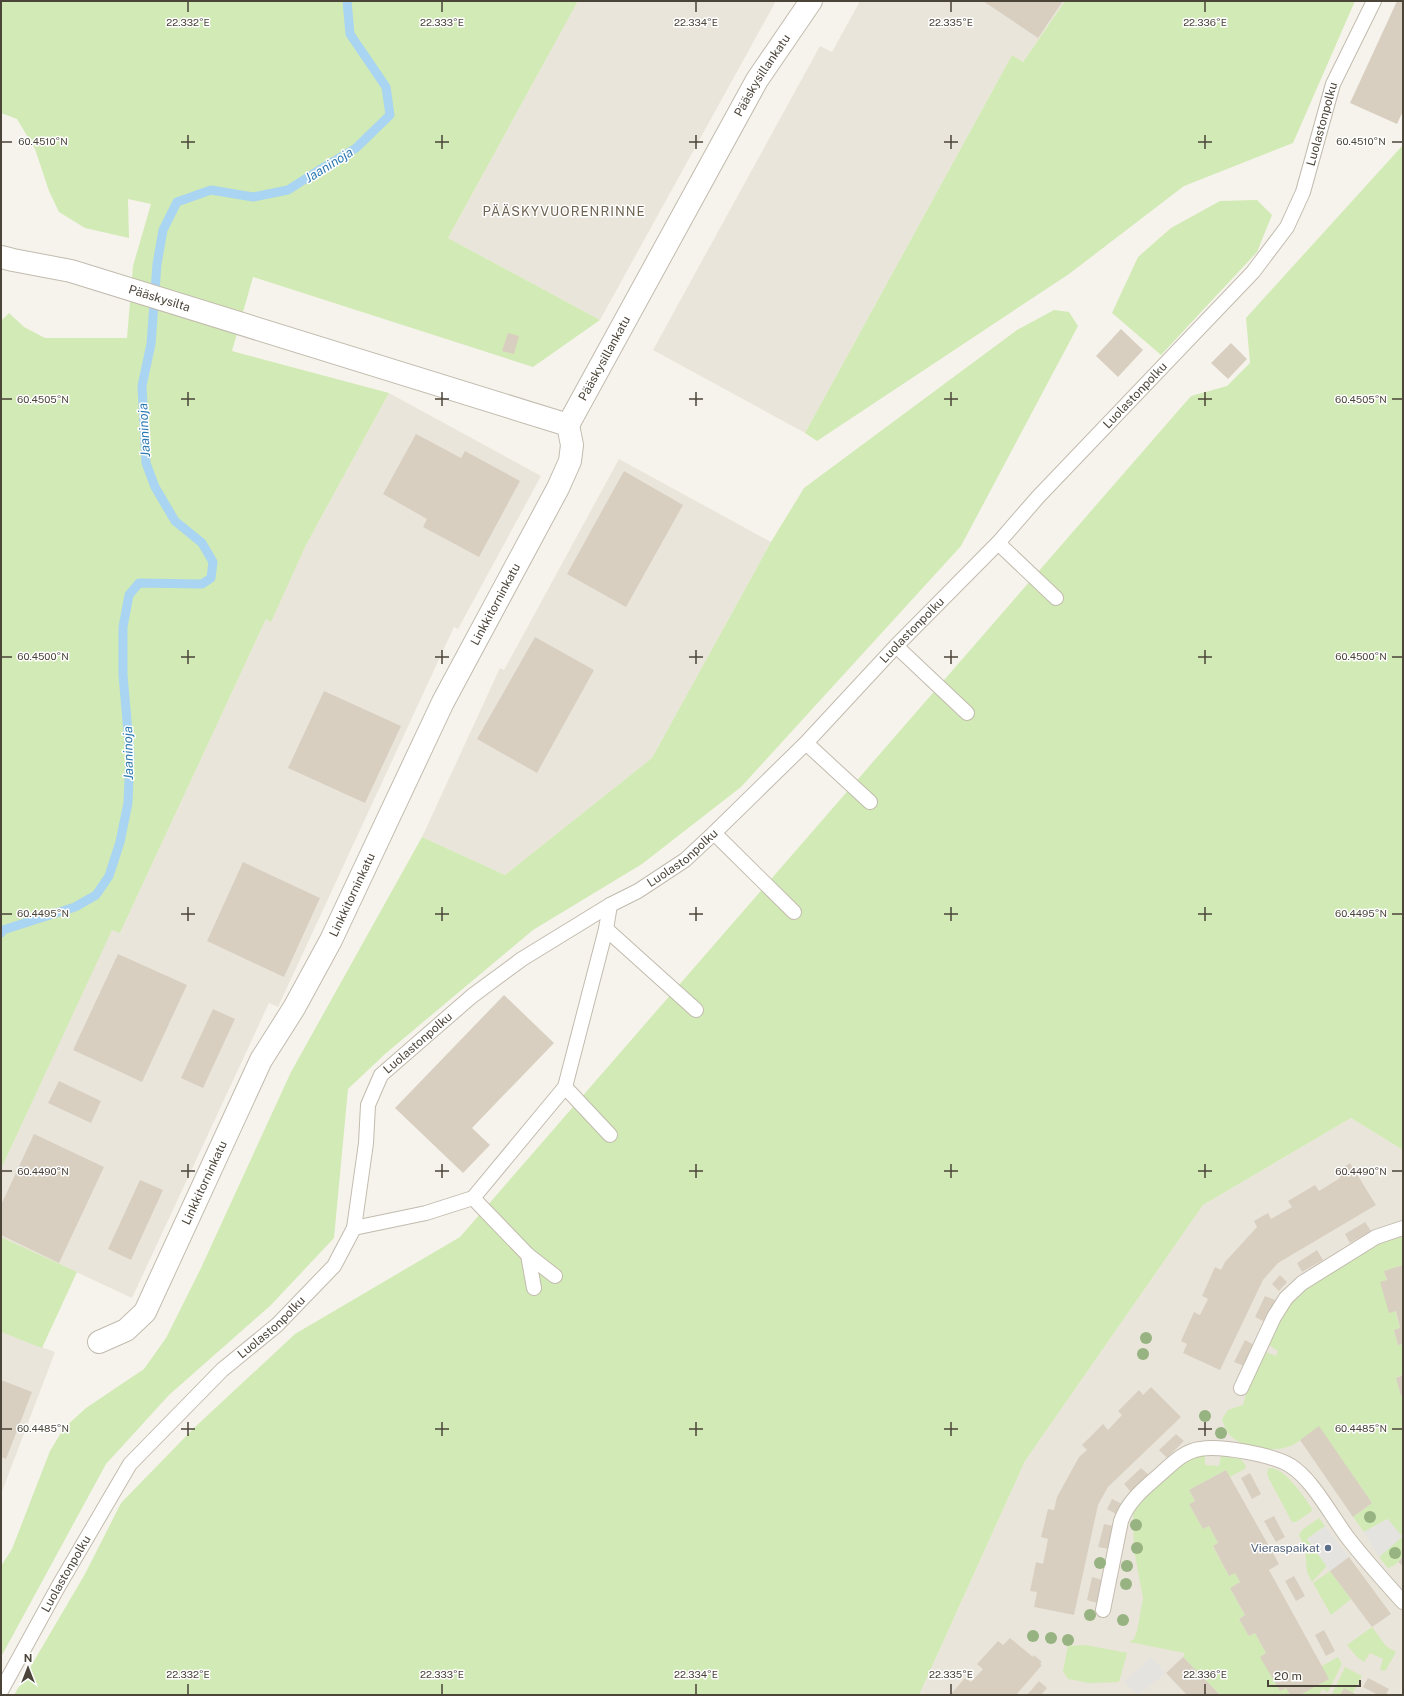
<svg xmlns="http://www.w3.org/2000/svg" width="1404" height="1696" viewBox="0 0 1404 1696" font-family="'Public Sans',sans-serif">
<rect width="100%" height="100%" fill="#f6f3ec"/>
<!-- residential -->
<path fill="#eae5da" d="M578 1H776L600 320 448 238Z
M860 1H1065L1023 62 1012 55 805 433 653 350 820 46 832 52Z
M389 393 541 476 458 629 454 627 278 1007 269 1003 132 1298 1 1237V1169L112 929 120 933 266 619 271 621 306 545Z
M619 459 771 542 652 758 505 875 422 837 500 668 504 670Z
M1351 1118 1403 1150V1695H919L1025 1461 1203 1205Z
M1 1332 55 1352 1 1494Z"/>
<!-- green -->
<path fill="#d2eab5" d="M1 1H578L448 238 600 320 533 367 253 277 232 351 389 393 306 545 271 622 266 619 120 933 112 930 1 1169V321L9 313 24 327 45 338H127L133 266 151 204 128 199 129 238 85 228 59 212 49 191 35 149 17 119 1 113Z
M1065 1H1355L1293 143 1184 186 1069 274 817 441 805 433 1012 55 1023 62Z
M1403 145V1150L1351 1118 1203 1205 1025 1461 919 1695H14L85 1574 121 1503 194 1428 295 1334 460 1237 1191 396 1227 386 1250 363 1246 318Z
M1257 200 1272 215 1257 252 1161 355 1112 313 1138 257 1171 228 1220 201Z
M1054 310 1069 312 1078 326 961 546 741 787 642 864 533 930 385 1054 348 1089 334 1238 271 1305 169 1395 106 1464 1 1657V1566L12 1549 50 1451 64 1428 86 1408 144 1369 166 1338 201 1268 291 1072 422 837 505 875 652 758 771 542 804 488 1017 330Z
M1 1237 77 1272 42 1348 1 1332Z
M1403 1237V1265L1384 1271 1400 1328 1394 1330 1398 1345 1403 1344V1374L1396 1378 1401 1395H1403V1557L1395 1565 1388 1568 1379 1557 1402 1536 1387 1519 1364 1532 1353 1517 1372 1503 1319 1427C1310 1432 1302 1440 1293 1445 1277 1453 1246 1449 1233 1438 1227 1433 1224 1426 1222 1419L1228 1410 1243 1405 1247 1391 1266 1352 1276 1356 1278 1351 1269 1345C1273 1335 1277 1324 1283 1315 1304 1281 1342 1264 1375 1244L1385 1240Z
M1205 1455V1465L1219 1466 1221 1456 1240 1459 1245 1464 1246 1468 1230 1477 1226 1470 1189 1490 1195 1501 1189 1504 1203 1529 1209 1526 1218 1543 1213 1547 1229 1576 1235 1573 1240 1582 1230 1588 1245 1615 1239 1619 1249 1636 1255 1633 1266 1653 1261 1657 1280 1691 1286 1688 1290 1695H1220L1183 1657 1185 1653 1129 1642 1134 1639 1137 1631 1143 1598 1134 1550 1133 1510C1152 1490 1177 1460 1205 1455Z
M1269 1468C1286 1468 1302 1495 1311 1507L1312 1511 1296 1522H1292L1268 1477 1267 1472Z
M1319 1518 1325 1526 1307 1539 1327 1566 1312 1582 1307 1572 1305 1548 1299 1535 1302 1530Z
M1330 1571 1351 1599 1331 1615 1313 1583Z
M1372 1627 1386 1646 1396 1652 1386 1670 1383 1671 1380 1669 1383 1659 1370 1653 1364 1662 1357 1657 1347 1645Z
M1086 1645 1127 1653 1119 1682 1089 1683 1068 1679 1063 1671 1068 1646Z
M1338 1657 1342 1664 1328 1692 1322 1689 1319 1695H1300L1322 1666Z
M1345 1667 1362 1676 1353 1693 1344 1688 1340 1695 1332 1694Z"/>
<!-- parking -->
<path fill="#e5e3e0" d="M1388 1519 1402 1537 1379 1557 1364 1532Z
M1325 1526 1349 1557 1330 1571 1307 1539Z
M1151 1657 1166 1673 1138 1695 1124 1682Z"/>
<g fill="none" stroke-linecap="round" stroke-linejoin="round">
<!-- stream -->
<path stroke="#a9d4f2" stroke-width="9" d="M1 933 3 930 75 907 96 895 109 876 120 842 128 803 130 755 123 675V627L129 595 139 583 202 584 211 578 213 562 202 543 175 521 155 487 146 463 142 386 151 344 157 264 163 230 177 202 211 190 253 197 288 190 324 167 356 148 390 115 386 87 350 34 347 1"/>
</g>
<!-- building -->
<path fill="#d8cfc1" d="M983 1H1063L1038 38Z
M1397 1H1403V111L1397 124 1350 103Z
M1121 329 1143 350 1118 377 1096 356Z
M508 333 519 336 514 354 502 351Z
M1231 343 1247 359 1228 379 1211 363Z
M416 434 461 458 465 451 520 481 479 557 423 527 427 519 383 494Z
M624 471 683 505 626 607 567 574Z
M535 637 594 670 537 773 477 739Z
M324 691 401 726 365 803 288 768Z
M243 862 320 898 284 977 207 941Z
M118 954 187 985 142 1082 73 1050Z
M504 995 554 1043 472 1128 490 1145 463 1173 395 1108Z
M213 1009 235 1019 203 1088 181 1078Z
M59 1081 101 1101 91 1123 48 1103Z
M34 1134 104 1167 59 1263 1 1235V1205Z
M1350 1163 1376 1205 1278 1263 1263 1280 1220 1370 1183 1353 1187 1344 1181 1341 1194 1312 1200 1315 1208 1299 1202 1296 1215 1267 1221 1270 1225 1262 1257 1227 1254 1221 1268 1213 1271 1219 1292 1207 1288 1201 1315 1185 1319 1191 1340 1178 1336 1172Z
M140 1180 163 1190 131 1260 108 1249Z
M1365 1222 1371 1231 1350 1243 1345 1234Z
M1317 1250 1323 1260 1302 1272 1297 1263Z
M1403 1265V1344L1398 1345 1394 1330 1400 1328 1396 1311 1389 1313 1380 1282 1387 1280 1384 1271Z
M1280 1275 1287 1282 1279 1291 1272 1284Z
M1265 1296 1275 1300 1265 1322 1255 1317Z
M1245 1340 1254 1345 1244 1366 1234 1362Z
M1403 1375V1395L1401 1396 1396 1378Z
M1 1380 32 1392 6 1459 1 1457Z
M1151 1387 1181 1417 1108 1487 1098 1505 1074 1615 1034 1607 1037 1592 1030 1591 1036 1562 1043 1564 1048 1539 1041 1537 1048 1509 1054 1510 1057 1497 1079 1457 1087 1450 1082 1445 1103 1424 1108 1430 1122 1415 1118 1411 1139 1390 1143 1395Z
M1319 1426 1372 1503 1353 1517 1300 1440Z
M1176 1434 1184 1441 1167 1458 1159 1450Z
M1141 1468 1149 1475 1131 1492 1124 1484Z
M1226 1470 1279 1564 1269 1570 1329 1679 1300 1695H1290L1286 1688 1280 1691 1260 1657 1266 1653 1255 1633 1249 1636 1239 1619 1245 1615 1230 1588 1240 1582 1235 1573 1229 1576 1213 1546 1218 1543 1209 1526 1203 1529 1189 1504 1195 1501 1189 1490Z
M1250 1473 1261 1494 1252 1499 1241 1478Z
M1112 1499 1122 1504 1116 1514 1107 1509Z
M1274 1516 1285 1537 1276 1542 1264 1521Z
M1104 1524 1114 1526 1109 1549 1098 1547Z
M1349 1557 1391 1614 1372 1627 1330 1571Z
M1403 1557V1566L1398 1562Z
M1294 1576 1305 1596 1296 1601 1285 1581Z
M1092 1577 1102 1580 1097 1603 1087 1600Z
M1324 1630 1335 1651 1326 1656 1315 1635Z
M1010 1638 1033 1657 1034 1655 1042 1662 1040 1664 1042 1665 1016 1695H950L965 1678 971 1682 983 1669 977 1664 998 1641 1003 1645Z
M1183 1657 1220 1695H1187L1166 1673Z
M1368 1678 1389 1689 1386 1695H1378L1363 1687Z
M1039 1681 1047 1688 1041 1695H1027Z
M1344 1688 1353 1693 1358 1695H1340Z"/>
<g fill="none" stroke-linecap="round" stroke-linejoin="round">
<!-- lane casing -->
<g stroke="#c2bbae" stroke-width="16">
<g id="lane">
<path d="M998 543 1056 598"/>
<path d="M896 646 967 713"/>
<path d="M806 743 870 802"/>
<path d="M714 833 794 912"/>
<path d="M606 929 696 1010"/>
<path d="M565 1087 610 1135"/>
<path d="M473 1198 528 1255 555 1276"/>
<path d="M354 1228 426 1213 473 1198 565 1087 606 929 610 905"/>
<path d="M528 1255 534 1288"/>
<path d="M1241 1388 1274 1317 1286 1298 1302 1283 1376 1237 1403 1228"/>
<path d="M1103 1610 1121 1521C1129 1498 1149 1485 1166 1469 1176 1460 1186 1451 1200 1449 1220 1445 1274 1455 1291 1466 1313 1480 1332 1517 1348 1538 1365 1560 1384 1581 1403 1602"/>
<path id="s1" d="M1 1691 58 1587 130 1464 222 1370 277 1325 334 1266 354 1228 366 1143 368 1105 381 1075 472 996 522 959 610 905 638 891 685 860 714 833 806 743 896 646 998 543 1038 497 1253 272 1287 227 1303 192 1333 84 1374 1"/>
</g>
</g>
<!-- street casing -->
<g stroke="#c2bbae" stroke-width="24">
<g id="street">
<path id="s2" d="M1 257 13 260 71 271 568 425"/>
<path id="s3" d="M568 425 757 80 811 1"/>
<path id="s4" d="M99 1342 126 1330 145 1312 261 1060 294 1008 331 940 443 702 558 488 570 461 572 445 568 425"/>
</g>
</g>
<!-- lane -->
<use href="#lane" stroke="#fff" stroke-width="14"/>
<!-- street -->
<use href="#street" stroke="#fff" stroke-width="22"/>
</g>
<!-- trees -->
<g fill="#97b381">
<circle cx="1146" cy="1338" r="6"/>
<circle cx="1143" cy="1354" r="6"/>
<circle cx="1205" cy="1416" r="6"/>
<circle cx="1221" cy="1433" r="6"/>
<circle cx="1370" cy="1517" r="6"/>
<circle cx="1136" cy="1525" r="6"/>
<circle cx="1137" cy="1548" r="6"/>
<circle cx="1395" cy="1553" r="6"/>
<circle cx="1100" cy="1563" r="6"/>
<circle cx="1127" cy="1566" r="6"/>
<circle cx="1126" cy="1584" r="6"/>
<circle cx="1090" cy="1615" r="6"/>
<circle cx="1123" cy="1620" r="6"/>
<circle cx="1033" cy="1636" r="6"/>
<circle cx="1051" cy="1638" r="6"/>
<circle cx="1068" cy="1640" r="6"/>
</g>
<!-- ticks -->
<path fill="none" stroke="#4b4439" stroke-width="1.5" d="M188 2V12M442 2V12M696 2V12M951 2V12M1205 2V12M188 135V149M442 135V149M696 135V149M951 135V149M1205 135V149M2 142H12M181 142H195M435 142H449M689 142H703M944 142H958M1198 142H1212M1392 142H1402M188 392V406M442 392V406M696 392V406M951 392V406M1205 392V406M2 399H12M181 399H195M435 399H449M689 399H703M944 399H958M1198 399H1212M1392 399H1402M188 650V664M442 650V664M696 650V664M951 650V664M1205 650V664M2 657H12M181 657H195M435 657H449M689 657H703M944 657H958M1198 657H1212M1392 657H1402M188 907V921M442 907V921M696 907V921M951 907V921M1205 907V921M2 914H12M181 914H195M435 914H449M689 914H703M944 914H958M1198 914H1212M1392 914H1402M188 1164V1178M442 1164V1178M696 1164V1178M951 1164V1178M1205 1164V1178M2 1171H12M181 1171H195M435 1171H449M689 1171H703M944 1171H958M1198 1171H1212M1392 1171H1402M188 1422V1436M442 1422V1436M696 1422V1436M951 1422V1436M1205 1422V1436M2 1429H12M181 1429H195M435 1429H449M689 1429H703M944 1429H958M1198 1429H1212M1392 1429H1402M188 1684V1694M442 1684V1694M696 1684V1694M951 1684V1694M1205 1684V1694"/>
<!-- markers -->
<circle fill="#5c6f8a" stroke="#fff" stroke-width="1.5" cx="1328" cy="1548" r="4"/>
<g text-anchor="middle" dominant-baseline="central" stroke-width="3" stroke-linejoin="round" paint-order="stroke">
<!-- street labels -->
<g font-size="12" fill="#4b4439" stroke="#fff">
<text stroke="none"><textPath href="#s3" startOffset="400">Pääskysillankatu</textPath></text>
<text stroke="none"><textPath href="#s1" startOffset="2102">Luolastonpolku</textPath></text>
<text stroke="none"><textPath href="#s2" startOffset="164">Pääskysilta</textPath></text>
<text stroke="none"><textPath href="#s3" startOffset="76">Pääskysillankatu</textPath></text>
<text stroke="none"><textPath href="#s1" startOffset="1766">Luolastonpolku</textPath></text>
<text stroke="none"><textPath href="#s4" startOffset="846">Linkkitorninkatu</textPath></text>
<text stroke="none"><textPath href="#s1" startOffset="1442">Luolastonpolku</textPath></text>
<text stroke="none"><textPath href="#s1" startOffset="1118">Luolastonpolku</textPath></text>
<text stroke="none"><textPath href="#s4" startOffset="522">Linkkitorninkatu</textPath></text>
<text stroke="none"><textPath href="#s1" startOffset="794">Luolastonpolku</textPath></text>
<text stroke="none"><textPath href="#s4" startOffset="198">Linkkitorninkatu</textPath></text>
<text stroke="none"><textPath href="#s1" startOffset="458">Luolastonpolku</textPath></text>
<text stroke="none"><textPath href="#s1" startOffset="134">Luolastonpolku</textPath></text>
</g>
<!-- service labels -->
<g font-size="12" fill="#4e5e75" stroke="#fff" text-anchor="end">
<text x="1320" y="1548">Vieraspaikat</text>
</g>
<!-- water labels -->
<g font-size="13" font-style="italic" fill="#2e7ab2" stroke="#fff">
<text transform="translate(329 165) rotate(-32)">Jaaninoja</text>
<text transform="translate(144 430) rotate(-93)">Jaaninoja</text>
<text transform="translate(128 753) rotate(-91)">Jaaninoja</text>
</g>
<!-- neighbourhood labels -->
<g font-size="13" letter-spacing="1" fill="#6e6250" stroke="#fff">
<text x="564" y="211">PÄÄSKYVUORENRINNE</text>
</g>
</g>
<g font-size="10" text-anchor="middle" fill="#4b4439" stroke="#fff" stroke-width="3" stroke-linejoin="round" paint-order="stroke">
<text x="188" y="26">22.332°E</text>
<text x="442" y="26">22.333°E</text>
<text x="696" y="26">22.334°E</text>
<text x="951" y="26">22.335°E</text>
<text x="1205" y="26">22.336°E</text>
<text x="43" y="145">60.4510°N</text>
<text x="1361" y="145">60.4510°N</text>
<text x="43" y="403">60.4505°N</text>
<text x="1361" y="403">60.4505°N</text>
<text x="43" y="660">60.4500°N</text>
<text x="1361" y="660">60.4500°N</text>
<text x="43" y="917">60.4495°N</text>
<text x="1361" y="917">60.4495°N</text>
<text x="43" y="1175">60.4490°N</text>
<text x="1361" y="1175">60.4490°N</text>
<text x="43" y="1432">60.4485°N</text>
<text x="1361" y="1432">60.4485°N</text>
<text x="188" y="1678">22.332°E</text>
<text x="442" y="1678">22.333°E</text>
<text x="696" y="1678">22.334°E</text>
<text x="951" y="1678">22.335°E</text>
<text x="1205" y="1678">22.336°E</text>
</g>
<!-- border -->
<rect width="1404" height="1696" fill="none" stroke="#4b4439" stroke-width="4"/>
<!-- north arrow -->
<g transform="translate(28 1668)" stroke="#ffffff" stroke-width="3" paint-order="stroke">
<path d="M0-3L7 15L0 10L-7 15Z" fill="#4b4439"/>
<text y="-6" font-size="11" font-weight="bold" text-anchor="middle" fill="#4b4439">N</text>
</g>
<!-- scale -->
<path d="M1268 1680v6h92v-6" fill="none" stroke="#4b4439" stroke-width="2"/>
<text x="1274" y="1680" font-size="12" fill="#4b4439" stroke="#ffffff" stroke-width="3" paint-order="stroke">20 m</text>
</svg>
